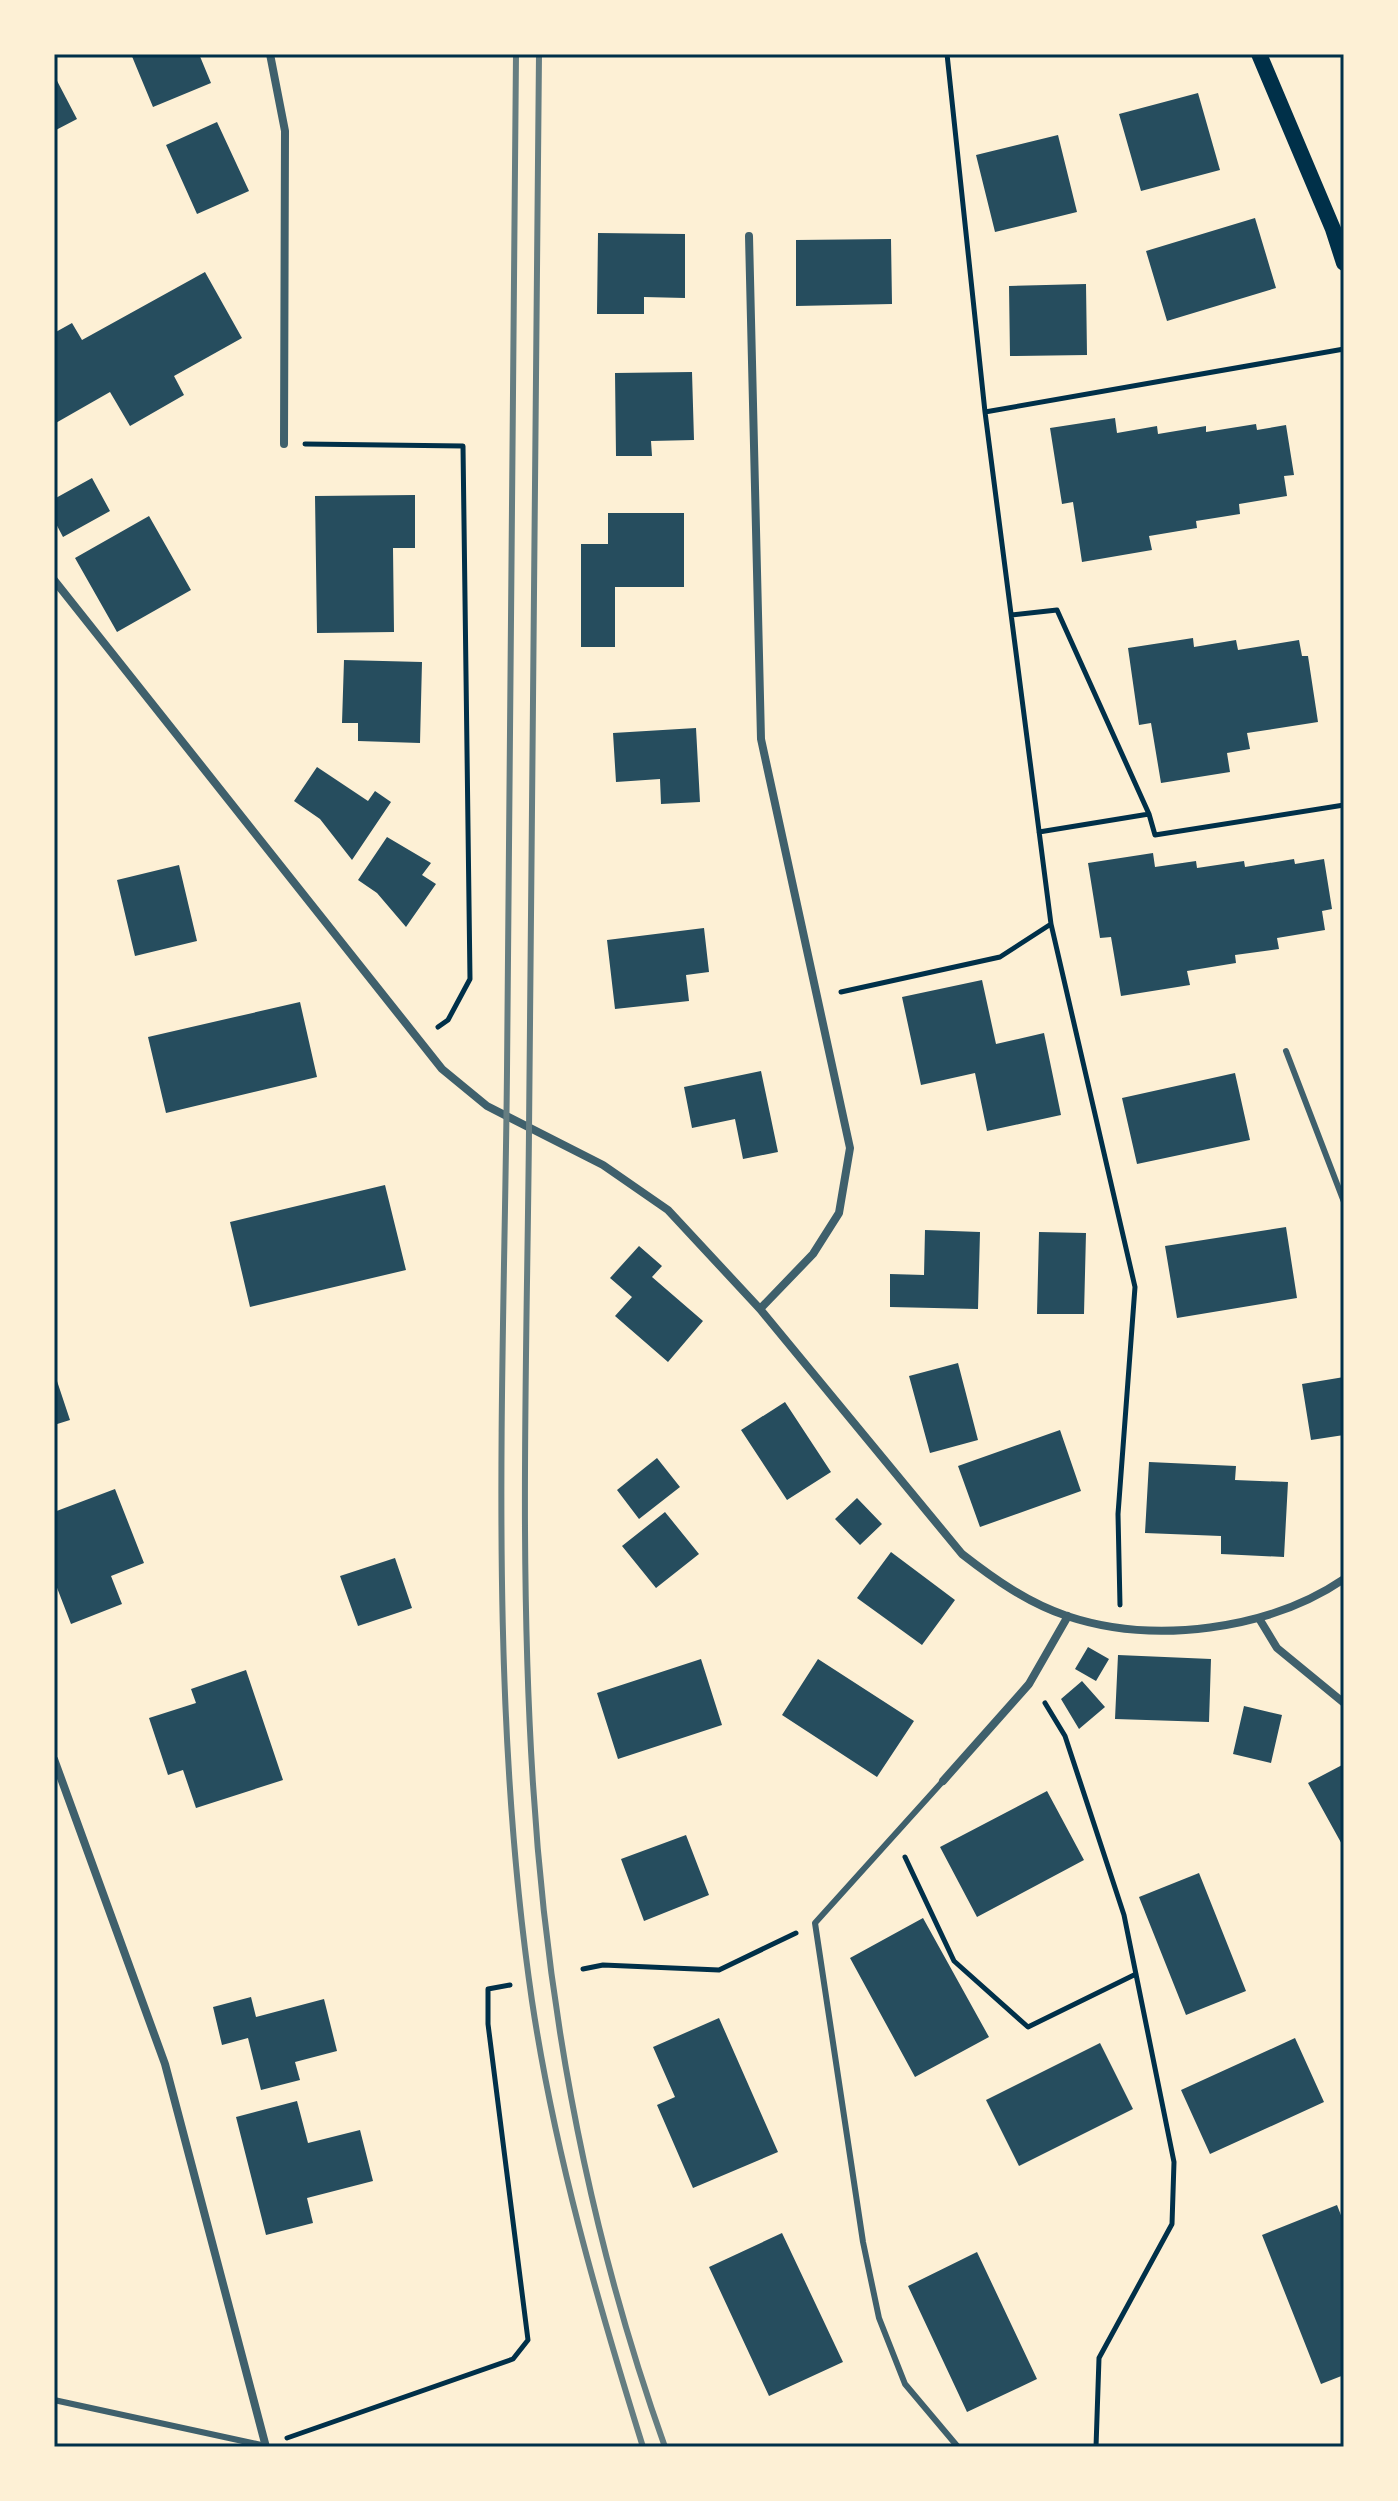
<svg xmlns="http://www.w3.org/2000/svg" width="1398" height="2501" viewBox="0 0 1398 2501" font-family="'Fira Sans',sans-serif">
<rect width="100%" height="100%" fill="#fdf0d5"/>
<!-- building -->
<path fill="#264d5e" d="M131 54H199L211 83 153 107Z
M54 75 77 119 54 131Z
M1198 93 1220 170 1141 191 1119 114Z
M217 122 249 191 197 214 166 145Z
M1058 135 1077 212 995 232 976 155Z
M1255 218 1276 288 1167 321 1146 251Z
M598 233 685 234V298L644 297V314H597Z
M891 239 892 304 796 306V240Z
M205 272 242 338 174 376 184 395 130 426 110 392 54 424V333L72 323 82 340Z
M1086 284 1087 355 1010 356 1009 286Z
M692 372 694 440 651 441 652 456H616L615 373Z
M1115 418 1117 433 1157 426 1158 434 1206 426V432L1256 424 1257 430 1286 425 1294 475 1284 476 1287 496 1239 504 1240 514 1196 521 1197 528 1149 536 1152 550 1082 562 1073 502 1062 504 1050 428Z
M92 478 110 511 63 537 54 520V499Z
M415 495V548H393L394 632 317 633 315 496Z
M608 513H684V587H615V647H581V544H608Z
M149 516 191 590 117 632 75 558Z
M1193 638 1194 647 1236 640 1238 650 1299 640 1302 656H1308L1318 722 1247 733 1250 749 1227 753 1230 772 1161 783 1151 723 1139 725 1128 648Z
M344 660 422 662 420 743 358 741V723H342Z
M696 728 700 802 661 804 660 779 616 782 613 733Z
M317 767 368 801 375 791 391 802 352 860 320 819 294 801Z
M387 837 431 863 422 875 436 884 406 927 377 893 358 880Z
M1153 853 1155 867 1196 861 1197 868 1244 861 1245 867 1294 859 1295 864 1324 859 1332 909 1322 911 1325 930 1277 938 1279 949 1235 955 1236 963 1187 971 1190 985 1121 996 1111 937 1100 938 1088 863Z
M179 865 197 941 135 956 117 880Z
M704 928 709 972 686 975 689 1001 615 1009 607 940Z
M982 980 996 1044 1044 1033 1061 1115 987 1131 975 1073 921 1085 902 997Z
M300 1002 317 1077 166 1113 148 1037Z
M761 1071 778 1152 743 1159 735 1119 692 1128 684 1087Z
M1235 1073 1250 1140 1137 1164 1122 1098Z
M385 1185 406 1270 250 1307 230 1222Z
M1286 1227 1297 1298 1177 1318 1165 1246Z
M925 1230 980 1232 978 1309 890 1307V1274L924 1275Z
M1039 1232 1086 1233 1084 1314H1037Z
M639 1246 662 1266 652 1277 703 1321 668 1362 615 1316 632 1297 610 1278Z
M958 1363 978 1440 930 1453 909 1376Z
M54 1372 70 1420 54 1425Z
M1344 1377V1435L1311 1440 1302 1384Z
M785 1402 831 1472 787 1500 741 1430Z
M1060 1430 1081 1491 980 1527 958 1466Z
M657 1458 680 1487 639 1519 617 1490Z
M1149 1462 1236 1466 1235 1480 1288 1482 1284 1557 1221 1554V1536L1145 1533Z
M115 1489 144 1563 111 1576 122 1604 71 1624 54 1580V1512Z
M857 1498 882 1524 860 1545 835 1519Z
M665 1512 699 1554 656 1588 622 1546Z
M891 1552 955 1600 922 1645 857 1598Z
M395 1558 412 1608 358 1626 340 1576Z
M1088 1647 1109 1659 1096 1681 1075 1669Z
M1118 1655 1211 1659 1209 1722 1115 1719Z
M701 1659 722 1725 618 1759 597 1693Z
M818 1659 914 1721 877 1777 782 1715Z
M246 1670 283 1780 196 1808 183 1770 168 1775 149 1718 196 1703 191 1689Z
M1082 1681 1105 1707 1079 1729 1061 1699Z
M1244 1706 1282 1715 1271 1763 1233 1754Z
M1344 1764V1848L1308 1783Z
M1047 1791 1084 1860 977 1917 940 1847Z
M686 1835 709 1895 644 1921 621 1859Z
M1199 1873 1246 1991 1186 2015 1139 1897Z
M923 1918 989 2037 915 2077 850 1958Z
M251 1997 256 2017 324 1999 337 2051 295 2062 300 2080 261 2090 248 2038 222 2045 213 2007Z
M719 2018 778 2152 693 2188 657 2105 675 2097 653 2047Z
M1295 2038 1324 2102 1210 2154 1181 2090Z
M1100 2043 1133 2109 1019 2166 986 2100Z
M297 2101 308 2143 360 2130 373 2181 307 2198 313 2223 266 2235 236 2117Z
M1337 2205 1344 2223V2375L1321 2384 1262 2235Z
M782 2233 843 2362 769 2396 709 2267Z
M977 2252 1037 2379 967 2412 908 2286Z"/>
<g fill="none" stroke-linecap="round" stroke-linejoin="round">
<!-- path -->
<path stroke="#003049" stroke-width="5" d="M947 54 985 412 1051 924 1135 1287 1118 1514 1120 1605
M985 412 1344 349
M305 444 463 446 470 979 448 1020 438 1027
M1012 615 1057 610 1149 814 1155 835 1344 805
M1344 770V782
M1039 832 1149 814
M841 992 1000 957 1051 924
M1045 1703 1065 1736 1124 1915 1174 2162 1172 2224 1099 2358 1096 2447
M905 1857 954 1961 1028 2027 1136 1974
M583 1969 603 1965 719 1970 796 1933
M287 2438 513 2359 528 2340 488 2024V1989L510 1985"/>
<!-- service -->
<path stroke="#3f606c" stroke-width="6" d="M1286 1051 1344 1202
M943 1781 815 1923 863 2242 879 2318 905 2384 958 2447
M54 2400 266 2446"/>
<!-- minor -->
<path stroke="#3f606c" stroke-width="8" d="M270 54 285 131 284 444
M749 236 761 739 850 1148 839 1213 813 1254 760 1309
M54 580 442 1069 487 1106 603 1165 668 1210 760 1309 962 1554C994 1579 1028 1603 1067 1616 1154 1645 1269 1630 1344 1579
M1260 1620 1277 1648 1344 1703
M54 1759 165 2064 266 2447
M943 1781 1029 1684 1068 1616"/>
<!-- secondary -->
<path stroke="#003049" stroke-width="16" d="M1259 54 1333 229 1344 263"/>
<!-- rail -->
<path stroke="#657d81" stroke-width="6" d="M516 54C513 393 510 732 507 1071 504 1380 487 1694 532 2001 555 2154 597 2300 643 2447
M539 54C535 413 532 772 529 1131 527 1348 519 1567 533 1784 547 2009 589 2235 665 2447"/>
</g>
<!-- border -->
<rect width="1398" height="2501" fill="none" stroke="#fdf0d5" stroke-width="112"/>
<rect x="56" y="56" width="1286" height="2389" fill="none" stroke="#003049" stroke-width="3"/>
</svg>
